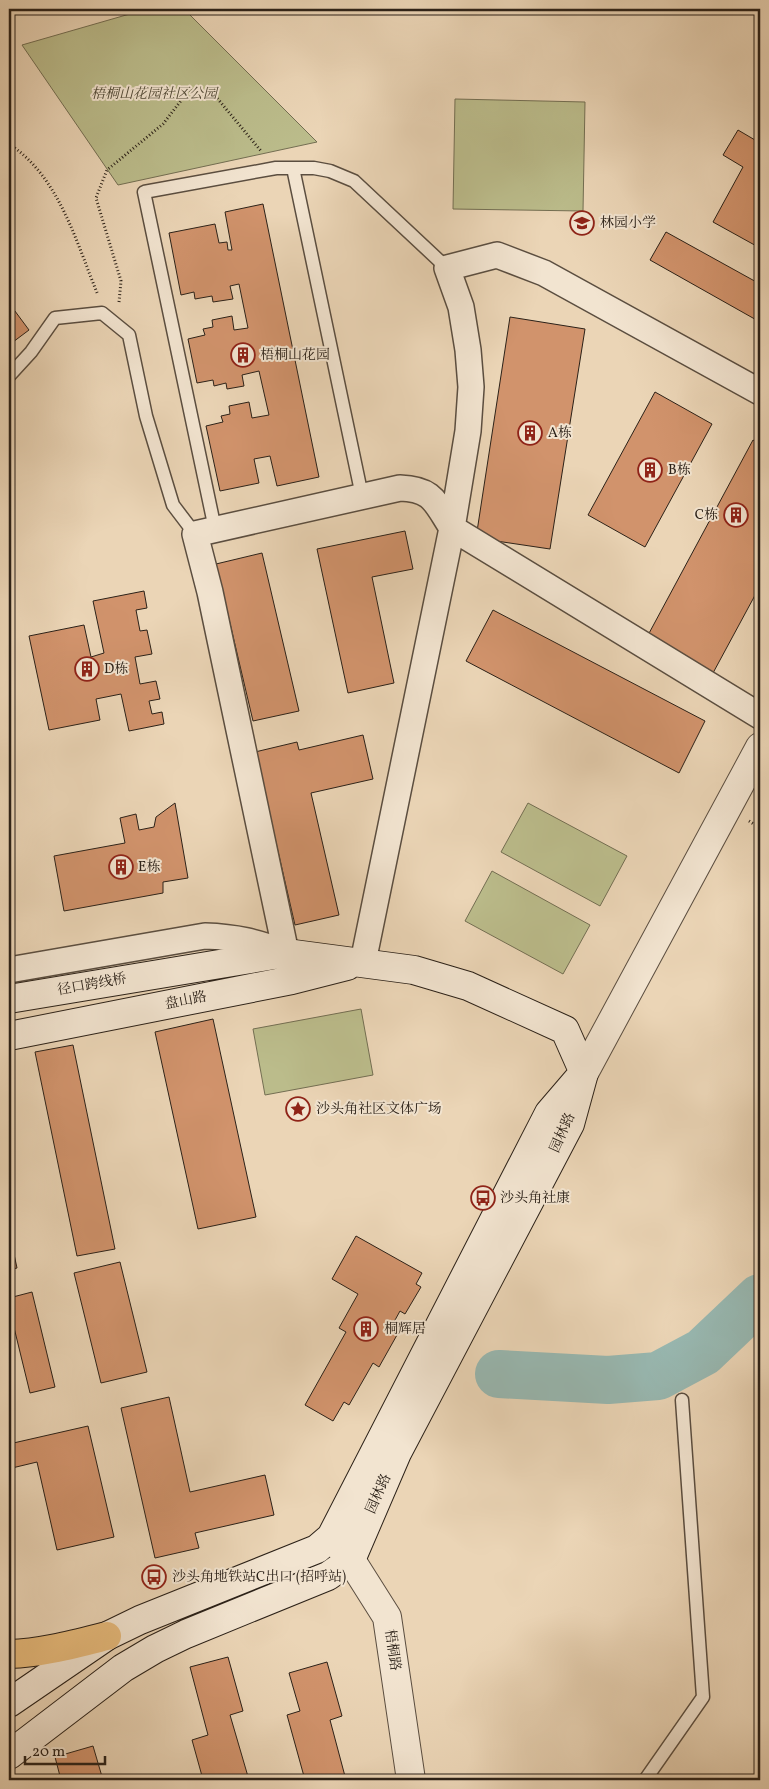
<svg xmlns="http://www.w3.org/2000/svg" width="769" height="1789" viewBox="0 0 769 1789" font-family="Vollkorn,'Noto Serif SC',serif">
<rect width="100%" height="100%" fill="#ebd5b6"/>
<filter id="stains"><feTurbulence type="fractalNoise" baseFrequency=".004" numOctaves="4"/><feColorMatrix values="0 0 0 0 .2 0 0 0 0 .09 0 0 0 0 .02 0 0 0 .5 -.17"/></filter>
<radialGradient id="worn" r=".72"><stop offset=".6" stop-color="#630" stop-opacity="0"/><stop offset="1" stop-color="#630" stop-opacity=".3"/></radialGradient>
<!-- green -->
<path fill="#bbbc8b" stroke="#736e52" d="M147 9H184L317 142 118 185 22 45Z
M455 99 585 102 583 211 453 209Z
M528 803 627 856 600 906 501 852Z
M492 871 590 925 563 974 465 921Z
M361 1009 373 1075 265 1095 253 1029Z"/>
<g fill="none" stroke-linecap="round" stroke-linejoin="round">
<!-- river -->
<path stroke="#98b8b1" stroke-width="48" d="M499 1374 608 1380 658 1376 703 1352 760 1298"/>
</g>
<!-- building -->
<path fill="#d1936c" stroke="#2b2118" d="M738 130 755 140 760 130V248L713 222 743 167 723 155Z
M263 204 319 477 277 486 270 456 254 459 259 483 220 491 206 426 223 422 221 416 230 414 229 406 249 402 252 418 269 415 259 371 242 375 244 386 227 389 226 383 214 386 213 380 197 383 188 339 205 335 203 329 213 327 212 320 232 316 234 330 248 328 239 284 230 286 233 299 213 302 212 296 195 299 194 292 181 295 169 233 215 224 219 243 227 242 228 250H232L225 212Z
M666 232 760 284V322L650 260Z
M9 303 29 330 9 345Z
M510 317 585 329 550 549 476 538Z
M655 392 712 424 645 547 588 515Z
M753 440 760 444V586L713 673 647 637Z
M405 531 413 569 372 577 394 683 348 693 317 549Z
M262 553 299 711 253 721 216 564Z
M144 591 147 608 136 610 140 631 147 630 152 654 135 657 140 684 156 681 160 699 149 701 152 714 162 712 164 724 129 731 121 694 96 699 100 720 49 730 29 636 84 625 91 657 104 653 93 601Z
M493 610 705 721 679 773 466 661Z
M363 735 373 779 311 793 339 915 295 925 255 752 297 742 299 750Z
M175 803 188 878 163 882V893L64 911 54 856 125 843 120 818 136 814 139 830 154 827 156 817Z
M213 1019 256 1217 198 1229 155 1032Z
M73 1045 115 1249 77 1256 35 1052Z
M9 1231 17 1268 9 1270Z
M356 1236 422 1273 416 1284 421 1287 405 1314 400 1311 389 1331 397 1335 379 1367 373 1363 349 1405 344 1402 333 1421 305 1405 346 1332 339 1328 358 1294 332 1279Z
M120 1262 147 1372 101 1383 74 1273Z
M32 1292 55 1387 30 1393 9 1307V1298Z
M169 1397 190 1492 265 1475 274 1515 195 1533 199 1548 155 1558 121 1408Z
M88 1426 114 1537 57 1550 37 1462 12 1468 9 1444Z
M228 1657 243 1711 230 1715 249 1780H189L202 1776 192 1740 208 1735 190 1667Z
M327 1662 342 1716 330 1720 346 1780H305L287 1715 300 1711 289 1673Z
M93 1746 103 1780H61L55 1757Z"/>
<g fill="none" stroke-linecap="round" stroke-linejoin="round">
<!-- service casing -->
<g stroke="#5b4e40" stroke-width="15">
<path id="service" d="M293 168 362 496
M9 376 31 352 55 318 102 313 129 335 146 416 173 505 195 534
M215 529 144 192 276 168H314L330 171 354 181 447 268
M645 1780 703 1697 682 1400"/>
</g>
<!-- minor casing -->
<g stroke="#5b4e40" stroke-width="28">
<path id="minor" d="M286 953 210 592 195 534 400 488C433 489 435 502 452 528L760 716
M363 962 452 528 468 431 471 387 468 350 461 307 447 268 497 255 544 273 760 392
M9 970 205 936C236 937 257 942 286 953"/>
</g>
<!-- tertiary casing -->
<g stroke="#5b4e40" stroke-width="30">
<path id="tertiary" d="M584 1073 760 747
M336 1542 351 1560 387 1617 411 1780"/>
</g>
<!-- secondary casing -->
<g stroke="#2b2118" stroke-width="30">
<path id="secondary" d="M9 999 286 953 414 970 468 986 565 1030 584 1073
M9 1036 292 980 347 966
M9 1703 107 1636 140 1620 317 1549 331 1537 549 1113 579 1078
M9 1755 123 1668 155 1649 186 1634 328 1576 351 1560 397 1453 570 1124 584 1073"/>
</g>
<!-- primary casing -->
<g stroke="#2b2118" stroke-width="30">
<path id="primary" d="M9 1654C42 1653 75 1644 107 1636"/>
</g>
<!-- path -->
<path stroke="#2b2118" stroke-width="3" stroke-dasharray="1 2.5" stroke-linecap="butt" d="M9 144C59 176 76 242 98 295
M119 302 121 281 96 198 107 170 163 124 190 89 217 98 261 151
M749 821 760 828"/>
<!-- service -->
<use href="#service" stroke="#f2e4d0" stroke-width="12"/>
<!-- minor -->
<use href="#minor" stroke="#f2e4d0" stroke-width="25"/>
<!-- tertiary -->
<use href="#tertiary" stroke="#f2e4d0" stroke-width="28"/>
<!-- secondary -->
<use href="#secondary" stroke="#f2e4d0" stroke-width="28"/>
<!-- primary -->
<use href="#primary" stroke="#e6ba7b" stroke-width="28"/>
</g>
<!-- icons -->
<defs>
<g id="school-ring" transform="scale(1.25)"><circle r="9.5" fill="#f2e4d0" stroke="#8f2418" stroke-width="1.5"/><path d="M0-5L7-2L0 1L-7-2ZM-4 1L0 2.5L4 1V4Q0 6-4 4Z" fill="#8f2418"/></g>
<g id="building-ring" transform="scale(1.25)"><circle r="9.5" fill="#f2e4d0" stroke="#8f2418" stroke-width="1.5"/><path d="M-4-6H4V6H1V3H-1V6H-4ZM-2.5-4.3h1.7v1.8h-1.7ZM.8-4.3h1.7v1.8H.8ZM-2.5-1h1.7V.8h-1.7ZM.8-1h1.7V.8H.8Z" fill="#8f2418"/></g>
<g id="sight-ring" transform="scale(1.25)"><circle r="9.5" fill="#f2e4d0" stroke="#8f2418" stroke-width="1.5"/><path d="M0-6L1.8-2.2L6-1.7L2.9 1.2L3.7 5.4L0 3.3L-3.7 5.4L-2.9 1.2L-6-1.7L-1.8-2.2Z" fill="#8f2418"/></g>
<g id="bus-ring" transform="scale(1.25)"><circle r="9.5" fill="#f2e4d0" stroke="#8f2418" stroke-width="1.5"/><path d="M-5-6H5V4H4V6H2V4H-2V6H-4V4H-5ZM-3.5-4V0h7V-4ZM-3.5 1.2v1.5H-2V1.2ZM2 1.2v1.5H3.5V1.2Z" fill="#8f2418"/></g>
</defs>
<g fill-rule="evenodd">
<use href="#school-ring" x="582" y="223"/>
<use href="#building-ring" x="243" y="355"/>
<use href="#building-ring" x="530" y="433"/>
<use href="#building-ring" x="650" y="470"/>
<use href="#building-ring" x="736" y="515"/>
<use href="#building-ring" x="87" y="669"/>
<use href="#building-ring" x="121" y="867"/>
<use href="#sight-ring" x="298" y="1109"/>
<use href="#bus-ring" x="483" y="1198"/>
<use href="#building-ring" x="366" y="1329"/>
<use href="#bus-ring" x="154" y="1577"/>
</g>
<g text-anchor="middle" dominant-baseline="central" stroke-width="4" stroke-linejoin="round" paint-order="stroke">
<!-- park labels -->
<g font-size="14" font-style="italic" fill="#4f4835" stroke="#f2e4d0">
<text x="154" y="94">梧桐山花园社区公园</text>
</g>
<!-- poi labels -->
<g font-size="14" fill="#2b2118" stroke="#f2e4d0" text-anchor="start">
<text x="600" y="223">林园小学</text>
<text x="260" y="355">梧桐山花园</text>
<text x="548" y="433">A栋</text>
<text x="668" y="470">B栋</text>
<text x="718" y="515" text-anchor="end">C栋</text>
<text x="104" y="669">D栋</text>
<text x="138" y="867">E栋</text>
<text x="316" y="1109">沙头角社区文体广场</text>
<text x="500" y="1198">沙头角社康</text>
<text x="384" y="1329">桐辉居</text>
<text x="172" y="1577">沙头角地铁站C出口 (招呼站)</text>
</g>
<!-- street labels -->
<g font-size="14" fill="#2b2118" stroke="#f2e4d0">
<text transform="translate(92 985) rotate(-10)">径口跨线桥</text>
<text transform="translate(186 1001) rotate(-11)">盘山路</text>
<text transform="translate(563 1133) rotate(-66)">园林路</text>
<text transform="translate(379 1494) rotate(-66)">园林路</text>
<text transform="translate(392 1650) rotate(82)">梧桐路</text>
</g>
</g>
<!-- margin -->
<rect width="769" height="1789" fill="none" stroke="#ebd5b6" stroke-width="30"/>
<rect x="10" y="10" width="749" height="1769" fill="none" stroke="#2b2118" stroke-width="2.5"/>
<rect x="15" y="15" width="739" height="1759" fill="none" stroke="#2b2118"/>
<!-- scale -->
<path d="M25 1756v8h80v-8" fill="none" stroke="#2b2118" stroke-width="2.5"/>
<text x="32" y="1756" font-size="15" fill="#2b2118" stroke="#f2e4d0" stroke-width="4" paint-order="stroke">20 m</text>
<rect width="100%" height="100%" filter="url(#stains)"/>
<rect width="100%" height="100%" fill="url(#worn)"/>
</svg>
